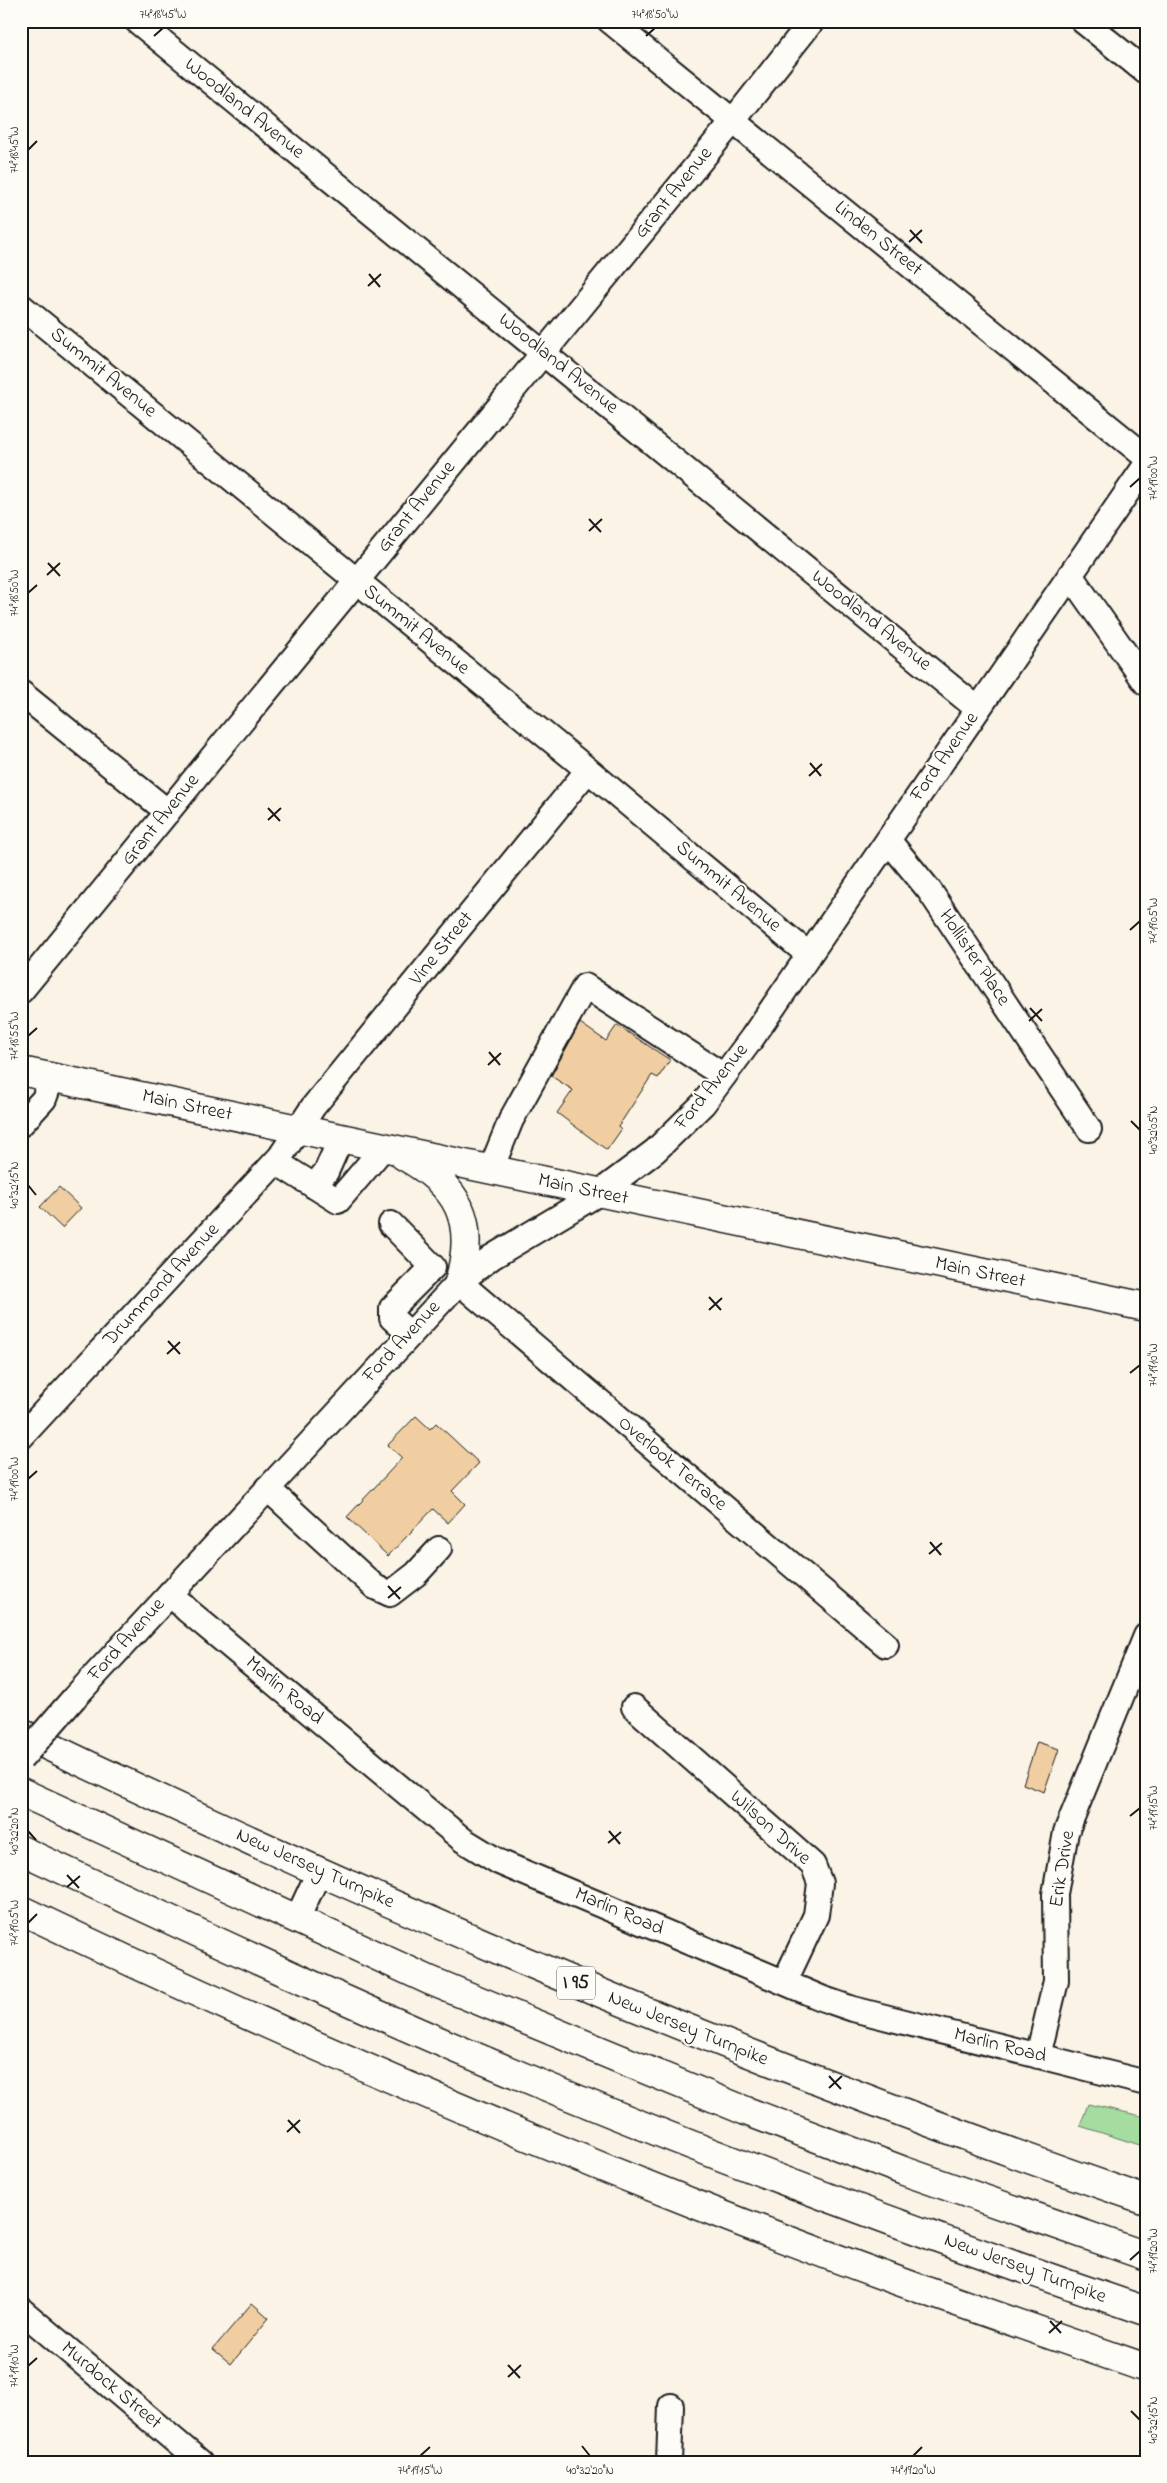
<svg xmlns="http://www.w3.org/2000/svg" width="1167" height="2483" viewBox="0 0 1167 2483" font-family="'Indie Flower',sans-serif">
<rect width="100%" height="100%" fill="#faf3e6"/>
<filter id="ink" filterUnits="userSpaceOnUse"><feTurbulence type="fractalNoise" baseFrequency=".02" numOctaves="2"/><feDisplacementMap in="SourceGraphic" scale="10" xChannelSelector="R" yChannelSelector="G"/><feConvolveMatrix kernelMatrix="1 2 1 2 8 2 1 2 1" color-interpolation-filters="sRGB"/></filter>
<g filter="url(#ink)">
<!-- green -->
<path fill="#a5dca0" stroke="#607c5e" d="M1088 2104 1146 2117V2147L1080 2126Z"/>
<!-- building -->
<path fill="#f0cea1" stroke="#1c1c1c" d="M580 1023 606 1041 617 1025 670 1060 658 1078 652 1075 618 1127 621 1130 607 1150 557 1113 573 1090 551 1076Z
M59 1187 81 1208 62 1228 40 1207Z
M416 1416 430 1429 436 1423 479 1463 452 1491 465 1504 448 1523 433 1509 388 1556 347 1517 402 1458 388 1445Z
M1037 1742 1059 1749 1044 1792 1023 1784Z
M252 2303 269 2318 231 2364 213 2349Z"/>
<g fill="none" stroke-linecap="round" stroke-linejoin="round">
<!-- minor casing -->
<g stroke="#1c1c1c" stroke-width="28">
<path id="minor" d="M137 21 978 709
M610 21 1146 457
M1083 21 1146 72
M21 306 588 770 809 955
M1070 575 1146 683
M21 693 168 812
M888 840 929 890 1089 1129
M21 991 733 121 812 21
M21 1124 44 1099 52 1077
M276 1162 338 1201 384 1147
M491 1169 511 1120 585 986 724 1076
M314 1186 326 1172 341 1138
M391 1224 433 1267 392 1308V1318L410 1334
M459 1282 886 1645
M21 1437 280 1157 313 1107 588 770
M267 1488 375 1587 390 1594 416 1574 439 1549
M170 1593 187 1610 463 1840 499 1862 821 1998 853 2009 1146 2083
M74 1698 459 1282 492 1257 599 1193 655 1151 703 1104 752 1038 1146 465
M634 1707 813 1865 820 1883 816 1915 785 1981
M297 1919 319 1872
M1038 2056 1056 1981 1055 1894 1066 1832 1146 1636
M21 2310 200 2462
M669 2462 671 2406"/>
</g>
<!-- major casing -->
<g stroke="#1c1c1c" stroke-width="31">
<path id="major" d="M21 1071 1146 1307
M404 1156C459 1186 477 1221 459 1282"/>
</g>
<!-- highway casing -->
<g stroke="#1c1c1c" stroke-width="31">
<path id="highway" d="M21 1733C387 1909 762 2068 1146 2200
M21 1792 429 1980 746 2111 904 2171 1146 2256
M21 1850C200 1934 379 2018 562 2093 754 2172 949 2244 1146 2311
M21 1910C249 2019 480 2120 715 2212 857 2268 1002 2318 1146 2368"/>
</g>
<!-- minor -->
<use href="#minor" stroke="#fdfcf7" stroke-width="24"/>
<!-- major -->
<use href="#major" stroke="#fdfcf7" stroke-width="28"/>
<!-- highway -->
<use href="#highway" stroke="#fdfcf7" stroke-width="28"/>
<!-- minor-bridge casing -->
<g stroke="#1c1c1c" stroke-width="28" stroke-linecap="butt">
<path id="minor-bridge" d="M21 1759 74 1698"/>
</g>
<!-- minor-bridge -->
<use href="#minor-bridge" stroke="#fdfcf7" stroke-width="24"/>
</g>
</g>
<!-- ticks -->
<path fill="none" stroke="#1c1c1c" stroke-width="2" d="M154 36 163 28M646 36 655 28M28 150 37 141M910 230 922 243M909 242 922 230M369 274 380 287M368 286 381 274M1130 487 1140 478M589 519 601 532M589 531 602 519M48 563 60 576M47 575 60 563M28 593 37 585M810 763 821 776M809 776 822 764M268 808 280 821M268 820 281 808M1130 930 1140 921M1030 1008 1042 1021M1029 1021 1042 1009M28 1036 37 1028M489 1052 500 1065M488 1065 501 1053M1131 1121 1140 1130M28 1185 36 1195M709 1297 721 1310M709 1310 722 1298M168 1341 180 1354M167 1354 180 1342M1130 1373 1140 1365M28 1479 37 1471M930 1542 941 1555M929 1554 942 1543M388 1586 400 1599M388 1598 401 1587M1130 1816 1140 1808M28 1831 36 1840M609 1831 620 1844M608 1843 621 1832M67 1875 79 1888M67 1887 80 1876M28 1923 37 1914M829 2076 841 2089M829 2088 842 2076M288 2120 300 2133M287 2132 300 2120M1130 2260 1140 2251M1050 2321 1061 2333M1049 2333 1062 2321M508 2365 520 2378M28 2366 37 2358M508 2377 521 2365M1131 2411 1140 2420M582 2446 590 2456M420 2456 430 2447M913 2456 922 2447"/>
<g text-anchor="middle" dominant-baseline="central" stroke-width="4" stroke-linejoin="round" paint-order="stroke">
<!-- shield labels -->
<rect fill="#fdfcf7" stroke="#605f5e" stroke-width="1" x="557" y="1966.5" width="38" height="33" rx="4"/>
<g font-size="19" font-weight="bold" fill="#1c1c1c">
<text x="576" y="1983">I 95</text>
</g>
<!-- street labels -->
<g font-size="20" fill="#1c1c1c" stroke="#fdfcf7">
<text transform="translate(244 109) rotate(39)">Woodland Avenue</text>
<text transform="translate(674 193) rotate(-51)">Grant Avenue</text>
<text transform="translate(878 239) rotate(39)">Linden Street</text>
<text transform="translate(558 364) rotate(39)">Woodland Avenue</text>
<text transform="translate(103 373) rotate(39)">Summit Avenue</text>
<text transform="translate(417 507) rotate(-51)">Grant Avenue</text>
<text transform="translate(871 621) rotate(39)">Woodland Avenue</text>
<text transform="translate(416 630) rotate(39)">Summit Avenue</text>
<text transform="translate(945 757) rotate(-55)">Ford Avenue</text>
<text transform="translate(161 820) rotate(-51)">Grant Avenue</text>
<text transform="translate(728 887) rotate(40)">Summit Avenue</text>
<text transform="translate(442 949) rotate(-51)">Vine Street</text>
<text transform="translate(974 958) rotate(56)">Hollister Place</text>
<text transform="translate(712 1087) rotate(-51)">Ford Avenue</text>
<text transform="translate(187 1106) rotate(12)">Main Street</text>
<text transform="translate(583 1190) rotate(12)">Main Street</text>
<text transform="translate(980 1273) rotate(12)">Main Street</text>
<text transform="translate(162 1285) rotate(-47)">Drummond Avenue</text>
<text transform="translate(402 1342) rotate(-47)">Ford Avenue</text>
<text transform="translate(672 1464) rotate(40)">Overlook Terrace</text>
<text transform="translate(127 1640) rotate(-48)">Ford Avenue</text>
<text transform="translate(284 1691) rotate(40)">Marlin Road</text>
<text transform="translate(770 1828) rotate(42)">Wilson Drive</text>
<text transform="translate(315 1869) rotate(24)">New Jersey Turnpike</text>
<text transform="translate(1063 1869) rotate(-81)">Erik Drive</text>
<text transform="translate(619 1912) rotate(23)">Marlin Road</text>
<text transform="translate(688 2029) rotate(22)">New Jersey Turnpike</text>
<text transform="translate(1000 2046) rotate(14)">Marlin Road</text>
<text transform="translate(1025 2269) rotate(20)">New Jersey Turnpike</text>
<text transform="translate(111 2386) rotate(40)">Murdock Street</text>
</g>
</g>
<!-- margin -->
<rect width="1167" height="2483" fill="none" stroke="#fdfcf7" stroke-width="55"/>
<rect x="28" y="28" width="1112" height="2428" fill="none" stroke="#1c1c1c" stroke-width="2"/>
<g font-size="12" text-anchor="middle" fill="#1c1c1c">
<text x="163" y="18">74°18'45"W</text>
<text x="655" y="18">74°18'50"W</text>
<text transform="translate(14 150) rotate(-90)" y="4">74°18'45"W</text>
<text transform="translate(1153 478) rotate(-90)" y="4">74°19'00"W</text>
<text transform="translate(14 593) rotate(-90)" y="4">74°18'50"W</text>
<text transform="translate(1153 921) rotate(-90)" y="4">74°19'05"W</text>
<text transform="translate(14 1036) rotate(-90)" y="4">74°18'55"W</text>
<text transform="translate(1153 1130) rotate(-90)" y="4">40°32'05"N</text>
<text transform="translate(14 1185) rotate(-90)" y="4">40°32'15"N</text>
<text transform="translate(1153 1365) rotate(-90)" y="4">74°19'10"W</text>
<text transform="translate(14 1479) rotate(-90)" y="4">74°19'00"W</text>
<text transform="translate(1153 1808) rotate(-90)" y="4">74°19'15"W</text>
<text transform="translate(14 1831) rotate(-90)" y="4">40°32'20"N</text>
<text transform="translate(14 1923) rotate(-90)" y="4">74°19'05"W</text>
<text transform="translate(1153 2251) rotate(-90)" y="4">74°19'20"W</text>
<text transform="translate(14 2366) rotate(-90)" y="4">74°19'10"W</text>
<text transform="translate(1153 2420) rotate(-90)" y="4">40°32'15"N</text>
<text x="420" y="2474">74°19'15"W</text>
<text x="590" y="2474">40°32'20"N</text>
<text x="913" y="2474">74°19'20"W</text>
</g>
</svg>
